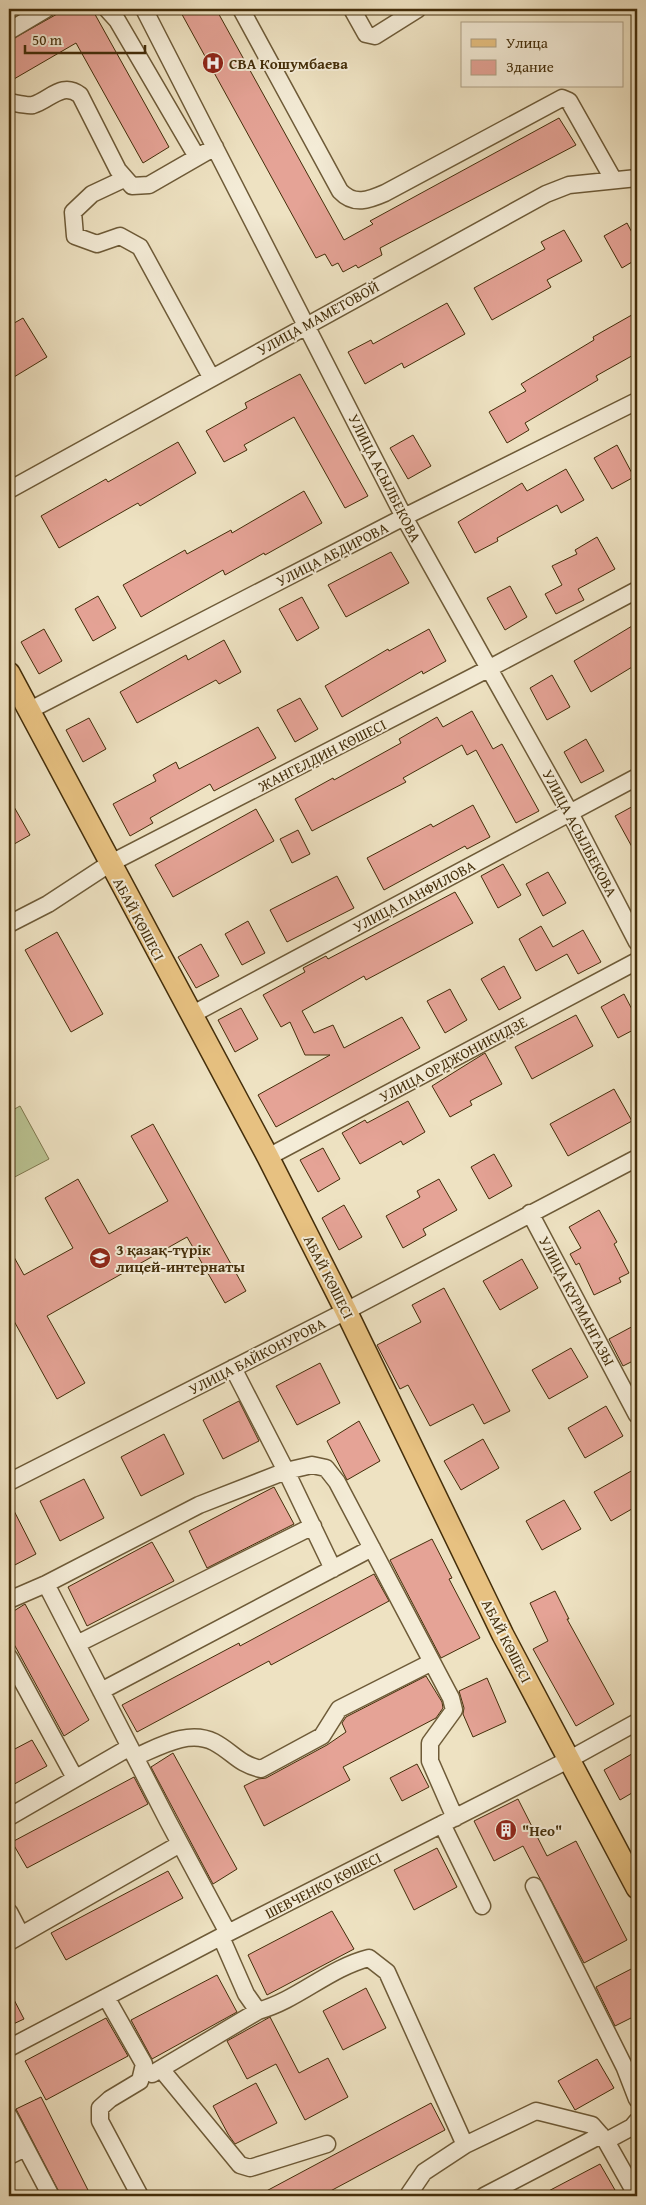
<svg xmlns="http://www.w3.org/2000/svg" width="646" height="2205" viewBox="0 0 646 2205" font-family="'Gentium Book Plus',serif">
<rect width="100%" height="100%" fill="#eee2c2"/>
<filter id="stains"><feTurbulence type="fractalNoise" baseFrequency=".004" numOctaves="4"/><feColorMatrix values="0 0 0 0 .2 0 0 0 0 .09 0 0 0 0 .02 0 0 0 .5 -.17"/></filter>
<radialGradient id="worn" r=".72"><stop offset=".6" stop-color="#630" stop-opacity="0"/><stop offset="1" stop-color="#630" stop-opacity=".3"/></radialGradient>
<!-- green -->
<path fill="#bac392" stroke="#7f784e" d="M20 1106 49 1159 9 1180V1112Z"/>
<!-- building -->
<path fill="#e5a396" stroke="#442e0a" d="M66 9H92L169 147 143 163 76 43 14 79 9 69V41Z
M179 9H216L344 240 373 224 370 221 559 118 576 145 380 248 382 255 358 268 356 265 343 272 338 263 332 266 325 254 316 258Z
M627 223 637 242V259L622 268 604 236Z
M564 230 582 261 547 280 551 287 492 320 474 288 545 249 541 242Z
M447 303 465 334 404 368 402 363 365 384 348 352 371 340 373 344Z
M637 312V353L596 376 598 380 525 423 529 430 507 443 489 412 526 391 521 384 594 340 593 337Z
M23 318 47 357 9 380V326Z
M300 374 368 496 345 508 294 417 244 445 247 450 224 462 206 431 247 408 245 403Z
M413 435 431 466 408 479 390 448Z
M178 442 196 473 140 506 138 503 59 548 41 516 106 479 108 482Z
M617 445 634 477 612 489 594 458Z
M566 469 584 500 561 513 557 505 497 538 498 541 475 553 458 522 522 483 527 491Z
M304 491 322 523 265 555 264 553 225 575 223 570 141 617 123 585 185 550 187 554 231 530 232 533Z
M597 537 615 569 578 589 584 600 556 614 545 594 562 585 552 566 577 554 575 550Z
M391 552 409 583 346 617 328 585Z
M510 586 527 617 505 630 487 598Z
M98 596 116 628 93 641 75 609Z
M302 597 319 628 297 641 279 609Z
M637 623V664L591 692 574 661Z
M44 629 62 661 39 674 21 642Z
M429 629 446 661 423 674 422 671 342 717 325 686 388 649 389 651Z
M224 640 241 672 219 684 216 680 137 723 120 692 186 655 188 660Z
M552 675 570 707 547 720 530 688Z
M300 698 318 729 295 742 277 710Z
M472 711 493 749 502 744 539 811 516 823 476 750 467 755 462 745 403 778 406 782 312 831 295 799 333 778 334 780 401 743 399 739 437 717 443 727Z
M89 718 106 749 83 762 66 730Z
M258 727 276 758 214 791 210 784 150 818 153 823 130 836 113 804 156 781 153 775 176 762 179 769Z
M586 739 604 771 581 783 564 752Z
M9 798 30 835 9 847Z
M637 804V856L615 816Z
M473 805 490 837 467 849 465 846 384 890 367 858 431 824 433 827Z
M256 809 274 841 173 897 155 865Z
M298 830 310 854 292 863 280 839Z
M503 864 521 895 498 908 481 876Z
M548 872 566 903 543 916 526 884Z
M337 876 354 908 287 942 270 910Z
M455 892 473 923 366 980 364 976 302 1011 314 1033 333 1025 344 1048 402 1017 420 1048 276 1127 258 1095 330 1055H305L290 1022 281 1027 263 995 305 972 303 968 326 956 328 959Z
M248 921 265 953 242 965 225 934Z
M541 926 553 947 583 930 601 962 578 974 567 954 536 971 519 939Z
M57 932 103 1014 71 1032 25 950Z
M201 944 219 976 196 988 178 957Z
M504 966 521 998 499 1010 481 979Z
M450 989 467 1020 445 1033 427 1001Z
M624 994 637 1019V1028L618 1038 601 1007Z
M241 1008 258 1039 235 1052 218 1020Z
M576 1015 593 1046 532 1079 515 1047Z
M485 1053 502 1084 470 1101 472 1105 450 1117 432 1086Z
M614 1089 632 1121 568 1156 550 1124Z
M408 1101 425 1132 403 1145 401 1141 360 1164 342 1133 365 1120 367 1123Z
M153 1124 246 1291 225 1303 187 1237 47 1316 85 1383 57 1399 9 1312V1248L24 1275 73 1248 45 1198 78 1179 109 1234 168 1201 131 1136Z
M323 1148 340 1179 318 1192 300 1160Z
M494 1154 512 1186 489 1199 471 1167Z
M439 1179 457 1210 423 1229 426 1235 403 1248 386 1216 420 1197 417 1191Z
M344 1205 362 1237 339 1250 322 1218Z
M599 1210 617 1242 614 1244 629 1273 619 1278 621 1282 594 1295 579 1263 576 1265 570 1254 581 1248 569 1227Z
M522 1259 538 1288 500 1310 483 1281Z
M444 1288 510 1411 484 1424 473 1404 430 1426 408 1385 400 1389 377 1345 421 1322 412 1305Z
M637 1324V1359L623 1366 609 1339Z
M571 1348 588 1377 549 1399 532 1370Z
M320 1363 340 1403 297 1425 276 1386Z
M239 1401 259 1441 223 1459 203 1420Z
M606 1406 623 1436 585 1458 568 1428Z
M359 1421 380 1461 347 1480 327 1441Z
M164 1434 184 1474 141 1496 121 1457Z
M483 1439 499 1468 461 1490 444 1461Z
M633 1470 637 1477V1506L611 1521 594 1492Z
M84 1479 104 1518 60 1541 40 1501Z
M274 1487 294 1524 207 1568 189 1531Z
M564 1500 581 1529 542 1550 526 1521Z
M9 1501 36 1554 9 1568Z
M432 1539 452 1578 449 1579 480 1638 441 1658 390 1560Z
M152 1542 174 1581 87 1626 68 1587Z
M374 1574 389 1601 271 1665 269 1661 137 1732 122 1705 239 1643 240 1646Z
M555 1591 569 1619H567L614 1704 576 1726 533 1649 548 1641 530 1603Z
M25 1604 89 1720 64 1736 9 1635V1614Z
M426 1676 442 1702 443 1708 436 1718 343 1767 350 1780 264 1826 244 1786 258 1779 266 1778 327 1745 346 1732 342 1723 346 1717Z
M487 1678 506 1722 473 1737 463 1714 464 1708 459 1691Z
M32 1740 47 1766 9 1787V1752Z
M637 1751V1790L620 1800 604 1770Z
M173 1753 237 1869 213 1884 151 1767Z
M417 1764 429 1787 402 1801 390 1778Z
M134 1777 148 1804 27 1868 12 1842Z
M518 1799 547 1856 576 1841 627 1940 584 1963 523 1846 494 1861 474 1821Z
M437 1848 457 1887 414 1910 394 1870Z
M168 1871 183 1898 66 1960 51 1933Z
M332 1911 354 1949 267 1995 248 1955Z
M637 1966V2015L615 2026 596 1987Z
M217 1975 237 2012 152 2059 131 2020Z
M366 1988 386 2028 343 2050 323 2011Z
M9 1990 24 2019 9 2026Z
M270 2017 299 2073 328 2058 348 2097 305 2120 276 2064 247 2079 227 2041Z
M106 2018 128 2056 46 2100 25 2061Z
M597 2059 614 2088 575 2110 558 2081Z
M256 2083 277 2123 235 2144 228 2134 213 2106Z
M41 2097 91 2196H61L16 2109Z
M431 2103 445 2130 321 2196H257Z
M600 2164 615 2190 604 2196H539Z"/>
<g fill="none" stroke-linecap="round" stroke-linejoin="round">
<!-- minor casing -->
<g stroke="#6e5b38" stroke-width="19">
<path id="minor" d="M107 9 117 20 197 157
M144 9 404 517 570 813 637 942
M241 9 340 191C354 206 369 200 385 193L562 98 569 101 613 179
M352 9 366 34 375 36 418 9
M9 31 46 9
M9 102C16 103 26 106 33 105 50 100 62 81 80 95L118 170 132 186 149 185 215 147
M124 179 92 194 73 212 75 236 97 244 120 236 140 247 211 377
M9 490 546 194 569 185 637 178
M30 710 404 517 637 401
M9 924 48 904 109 864 488 669 637 590
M191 1015 637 777
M268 1157 637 961
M530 1213 637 1415
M233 1368 286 1471 333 1569
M9 1482 346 1311 637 1158
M46 1584 168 1821 228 1933
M9 1600 46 1584 199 1505 286 1471 312 1465 326 1468 337 1482 451 1698 454 1710 430 1743V1761L455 1818
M77 1644 313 1526
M9 1657 75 1778
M101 1691 372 1548
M135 1757C159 1747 188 1729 214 1742 233 1752 238 1764 261 1769L322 1736 339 1709 432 1662
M9 1817 130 1747
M442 1824 482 1906
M534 1886 625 2068 637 2099
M9 1912 21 1935
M221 1937 246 1994 258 2011C298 2000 329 1968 369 1958L387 1972 465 2145
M9 1942 180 1844
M106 1997 144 2064 140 2081 110 2099 100 2108V2121L140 2196
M9 2048 228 1933 570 1759 637 1722
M161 2069 240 2165 250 2168 327 2144
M152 2074 258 2011
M9 2116 51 2196
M606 2141 632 2127 637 2121
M9 2156 25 2148
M411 2196 409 2194 424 2172 465 2145 536 2111 592 2125 606 2141 637 2196
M484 2196 601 2135"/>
</g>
<!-- major casing -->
<g stroke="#442e0a" stroke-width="24">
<path id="major" d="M9 673 268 1157 346 1311 503 1635 637 1888"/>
</g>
<!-- minor -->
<use href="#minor" stroke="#f4ecd7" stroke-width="16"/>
<!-- major -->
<use href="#major" stroke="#e7c181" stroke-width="21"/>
</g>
<!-- icons -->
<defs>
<g id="hospital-disc" transform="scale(1.125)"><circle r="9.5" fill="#8f2418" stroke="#f4ecd7"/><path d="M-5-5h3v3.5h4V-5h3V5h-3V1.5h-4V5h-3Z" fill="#fff"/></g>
<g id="school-disc" transform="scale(1.125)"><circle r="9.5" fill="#8f2418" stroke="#f4ecd7"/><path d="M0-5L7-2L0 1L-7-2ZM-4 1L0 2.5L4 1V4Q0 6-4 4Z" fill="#fff"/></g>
<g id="building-disc" transform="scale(1.125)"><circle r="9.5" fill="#8f2418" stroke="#f4ecd7"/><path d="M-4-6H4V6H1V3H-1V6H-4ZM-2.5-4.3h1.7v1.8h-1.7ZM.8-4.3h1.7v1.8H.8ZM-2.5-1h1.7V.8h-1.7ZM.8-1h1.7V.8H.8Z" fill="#fff"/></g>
</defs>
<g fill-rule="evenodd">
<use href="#hospital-disc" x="213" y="63"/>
<use href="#school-disc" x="100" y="1258"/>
<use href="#building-disc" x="506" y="1830"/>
</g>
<g text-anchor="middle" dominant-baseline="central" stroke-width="4" stroke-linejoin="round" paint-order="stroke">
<!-- poi labels -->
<g font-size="15" font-weight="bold" fill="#442e0a" stroke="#f4ecd7" text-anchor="start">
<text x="229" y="63">СВА Кошумбаева</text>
<text x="116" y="1249">3 қазақ-түрік<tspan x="116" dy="17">лицей-интернаты</tspan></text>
<text x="522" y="1830">"Нео"</text>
</g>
<!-- street labels -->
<g font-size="15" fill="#442e0a" stroke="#f4ecd7">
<text transform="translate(318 318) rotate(-29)">УЛИЦА МАМЕТОВОЙ</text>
<text transform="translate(385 478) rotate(63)">УЛИЦА АСЫЛБЕКОВА</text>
<text transform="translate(332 554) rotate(-27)">УЛИЦА АБДИРОВА</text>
<text transform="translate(322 755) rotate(-27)">ЖАНГЕЛДИН КӨШЕСІ</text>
<text transform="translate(580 833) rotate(62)">УЛИЦА АСЫЛБЕКОВА</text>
<text transform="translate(414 896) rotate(-28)">УЛИЦА ПАНФИЛОВА</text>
<text transform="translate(139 919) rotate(62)">АБАЙ КӨШЕСІ</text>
<text transform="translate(453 1059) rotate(-28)">УЛИЦА ОРДЖОНИКИДЗЕ</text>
<text transform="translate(329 1277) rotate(63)">АБАЙ КӨШЕСІ</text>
<text transform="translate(577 1301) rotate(62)">УЛИЦА КУРМАНГАЗЫ</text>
<text transform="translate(257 1356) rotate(-27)">УЛИЦА БАЙКОНУРОВА</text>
<text transform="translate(507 1641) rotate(63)">АБАЙ КӨШЕСІ</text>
<text transform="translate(323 1885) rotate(-27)">ШЕВЧЕНКО КӨШЕСІ</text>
</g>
</g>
<!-- margin -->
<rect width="646" height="2205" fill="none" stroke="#eee2c2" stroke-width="30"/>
<rect x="10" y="10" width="626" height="2185" fill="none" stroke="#442e0a" stroke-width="2.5"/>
<rect x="15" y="15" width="616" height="2175" fill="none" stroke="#442e0a"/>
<!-- legend -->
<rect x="461" y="22" width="162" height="65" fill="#f4ecd7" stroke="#aea085"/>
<rect x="471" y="39" width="25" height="8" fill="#e7c181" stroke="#aea085"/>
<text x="506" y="48" font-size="15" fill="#442e0a">Улица</text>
<rect x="471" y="60" width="25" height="15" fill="#e5a396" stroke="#aea085"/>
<text x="506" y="72" font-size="15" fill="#442e0a">Здание</text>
<!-- scale -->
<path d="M25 45v8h120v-8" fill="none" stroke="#442e0a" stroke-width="2.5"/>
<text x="32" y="45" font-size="15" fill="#442e0a" stroke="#f4ecd7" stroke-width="4" paint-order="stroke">50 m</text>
<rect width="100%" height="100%" filter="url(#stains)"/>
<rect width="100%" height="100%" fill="url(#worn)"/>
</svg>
